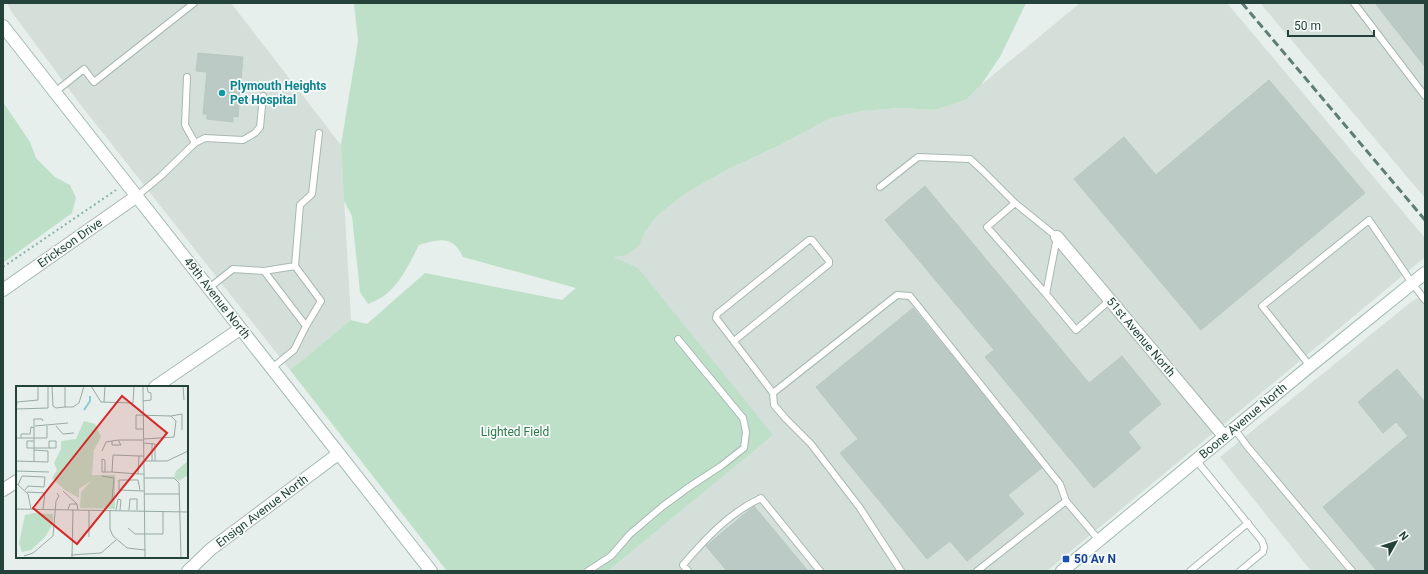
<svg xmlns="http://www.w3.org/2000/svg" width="1428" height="574" viewBox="0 0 1428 574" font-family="Roboto,sans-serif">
<rect width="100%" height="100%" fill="#e6efeb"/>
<!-- built -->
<path fill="#d4dfda" d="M7 3H231L341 145 351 320 290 370 80 104 11 11Z
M1080 3H1227L1425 238V257L1047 571H608L772 435 612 257 638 246 645 232 658 215 686 193 727 170 780 145 831 118 862 111 900 108 935 110 966 100 981 85Z
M1260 3H1425V198Z
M1425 294V571H1311L1220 457 1411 302Z"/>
<!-- green -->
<path fill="#bfe0c8" d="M354 3H1026L1001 55 981 85 966 100 935 110 900 108 862 111 831 118 780 145 727 170 686 193 658 215 645 232 639 246 626 255 613 257 638 268 773 435 608 571H447L290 370 351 320 367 324 425 273 562 300 576 288 463 257C453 235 438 239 419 245 410 262 401 283 385 295 380 299 374 301 368 304L360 292 352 216 344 201 341 145 358 41Z
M3 102 30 142 36 158 55 177 70 185 76 198 72 213 3 263Z"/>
<!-- building -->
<path fill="#bbcac4" stroke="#b8c9c2" d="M1375 3H1425V67Z
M198 53 243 57 238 117 233 116V122L207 119V114H203L207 72 196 71Z
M1269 80 1365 193 1201 330 1074 179 1124 137 1156 175Z
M925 186 1089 383 1122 356 1161 404 1128 432 1141 448 1094 488 985 357 994 350 885 220Z
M913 308 1043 467 1008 495 1024 514 967 561 950 541 927 559 840 453 858 439 816 387Z
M1397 369 1425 402V571H1377L1323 507 1408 436 1396 422 1383 433 1358 402Z
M754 506 808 571H727L706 546Z"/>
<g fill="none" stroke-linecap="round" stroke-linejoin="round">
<!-- lane casing -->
<g stroke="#a8b8b2" stroke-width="8">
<path id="lane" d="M1354 3 1425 96
M187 77 185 125 195 143
M55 92 84 69 94 82 194 3
M880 187 918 157 970 159 983 171 1015 203
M137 196 161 176 195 143 205 138 243 140 255 133 260 127 263 96
M1015 203 1057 237 1046 294 987 227Z
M264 271 295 266
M209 288 233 269 264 271 306 326 294 350 272 368
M1046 294 1076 330 1110 300
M306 326 321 301 295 266 300 205 312 194 319 133
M734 341 829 264V261L812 240H809L717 314 716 318 773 393
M1310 366 1262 306 1369 220 1412 283 1425 300
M1234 428 1247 446 1352 571
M1196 460 1262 541 1264 547 1263 552 1240 571
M588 571 611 556 630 534 663 506 689 487 721 466 744 448 746 432 743 418 678 339
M688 571 683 565C705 539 729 513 761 498L820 571
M901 571 860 508 811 444 786 419 774 405 773 393 897 295 910 296 1060 484 1066 501
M977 571 1066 501 1099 540
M1190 571 1248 523"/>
</g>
<!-- street casing -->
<g stroke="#a8b8b2" stroke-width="14">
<path id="street" d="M1057 237 1224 436
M3 290 137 196
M155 387 240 329
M3 490 17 481
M188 571 211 549 338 454"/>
</g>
<!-- secondary casing -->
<g stroke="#a4bbb3" stroke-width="14">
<path id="secondary" d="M3 26 431 571
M1062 571 1310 366 1425 273"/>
</g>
<!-- path -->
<path stroke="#86b3a5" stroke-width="2" stroke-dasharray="2 3" stroke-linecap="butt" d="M3 267 116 190"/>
<!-- lane -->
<use href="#lane" stroke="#fff" stroke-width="6"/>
<!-- street -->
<use href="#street" stroke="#fff" stroke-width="12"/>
<!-- secondary -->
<use href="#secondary" stroke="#fff" stroke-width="12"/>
<!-- rail -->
<path stroke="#5f7d75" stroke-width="3" stroke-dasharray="8 4" stroke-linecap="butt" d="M1242 3 1425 220"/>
</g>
<!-- markers -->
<circle fill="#0f9aa8" stroke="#f7fbf9" stroke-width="1.5" cx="222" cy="93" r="4"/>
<rect fill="#1a4fb4" stroke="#f7fbf9" stroke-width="1.5" x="1062" y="555" width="8" height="8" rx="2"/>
<g text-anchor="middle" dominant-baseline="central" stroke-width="3.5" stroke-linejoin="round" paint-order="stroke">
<!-- culture labels -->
<g font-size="12" font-weight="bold" fill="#0d838f" stroke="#f7fbf9" text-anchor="start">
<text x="230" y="86">Plymouth Heights<tspan x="230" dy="14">Pet Hospital</tspan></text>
</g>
<!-- street labels -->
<g font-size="12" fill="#24423a" stroke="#f7fbf9">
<text transform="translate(70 243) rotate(-35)">Erickson Drive</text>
<text transform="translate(217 298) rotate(52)">49th Avenue North</text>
<text transform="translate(1141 337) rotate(50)">51st Avenue North</text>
<text transform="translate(1243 421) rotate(-40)">Boone Avenue North</text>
<text transform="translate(262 511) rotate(-37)">Ensign Avenue North</text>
</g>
<!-- park labels -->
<g font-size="12" fill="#2d7a4b" stroke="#f7fbf9">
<text x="515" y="432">Lighted Field</text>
</g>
<!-- transit labels -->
<g font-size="12" font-weight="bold" fill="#164399" stroke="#f7fbf9" text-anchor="start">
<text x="1074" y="559">50 Av N</text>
</g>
</g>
<!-- overview -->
<g transform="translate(16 386)">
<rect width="172" height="172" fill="#e6efeb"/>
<path d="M68 35 79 38 85 51 78 64 76 89H99V123L64 122 65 106 75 95 63 103V112L49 104 36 92 41 84 38 77 45 63V55L60 53ZM172 75V89L163 95 158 91 160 85ZM17 127 37 128V138L29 151 15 164 6 166 3 157 9 129Z" fill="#bfe0c8"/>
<path fill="none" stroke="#8ec9d4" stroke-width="2" d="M68 24 74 15V10"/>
<path fill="none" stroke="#98aaa4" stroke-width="1" d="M22 0V14L1 16 0 23 32 22V0M36 0 37 20 40 22 49 21V0M75 0 85 16 117 17 118 0M127 0 129 172M167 0 168 14M127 15 135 14V7L132 6 131 0M88 16 89 0M49 21H57L63 17 68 0M155 30 166 28V44M19 40 52 37M40 40 47 48 58 47M127 43H120V29L155 30 160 35 158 51 128 53M0 52H31V40M5 52V48H14L15 41 18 42M102 54 105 59H96V55L102 54H128M18 55H11V62H18M128 57 139 58V75M136 57V75M18 62H40V55H33V62M86 65 90 56 96 55M128 70H123L122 88H128M0 75 32 76V65L18 64M18 75V33H26L27 35M128 75H151L172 65M0 85 33 86M89 86V74L86 73V86H96M122 88 96 86 97 69 123 70M86 90 98 92 96 114M128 92H158L163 97 165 172M0 97 12 108 15 123M2 99 6 90 29 91 28 101 12 100 9 104M124 104 122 94H103V104L128 105M47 105 61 118M11 106 29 107 27 123M128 108H163M0 123 172 126M52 123 54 118H61L62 124M73 124V151M94 124V143L97 150 111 162 129 164M100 124 102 113 105 114 104 124M113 124 114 113H121V124M112 142 119 148H147V125M55 169 85 167 100 154M8 170 17 167 37 150 40 115 43 110 41 107M56 172 57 124"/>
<path fill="#d62828" fill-opacity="0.15" stroke="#d62828" stroke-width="2" d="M106 10 151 47 61 158 17 122Z"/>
<rect width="172" height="172" fill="none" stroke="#24423a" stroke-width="2"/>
</g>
<!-- border -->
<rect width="1428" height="574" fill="none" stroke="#24423a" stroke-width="8"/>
<!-- north arrow -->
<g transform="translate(1396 542) rotate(51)" stroke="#f7fbf9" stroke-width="3" paint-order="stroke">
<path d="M0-3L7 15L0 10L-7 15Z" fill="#24423a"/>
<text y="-6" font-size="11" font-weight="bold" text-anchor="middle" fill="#24423a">N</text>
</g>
<!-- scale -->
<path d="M1288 30v6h86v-6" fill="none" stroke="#24423a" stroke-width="2"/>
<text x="1294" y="30" font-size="12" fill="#24423a" stroke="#f7fbf9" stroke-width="3" paint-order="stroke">50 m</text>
</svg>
